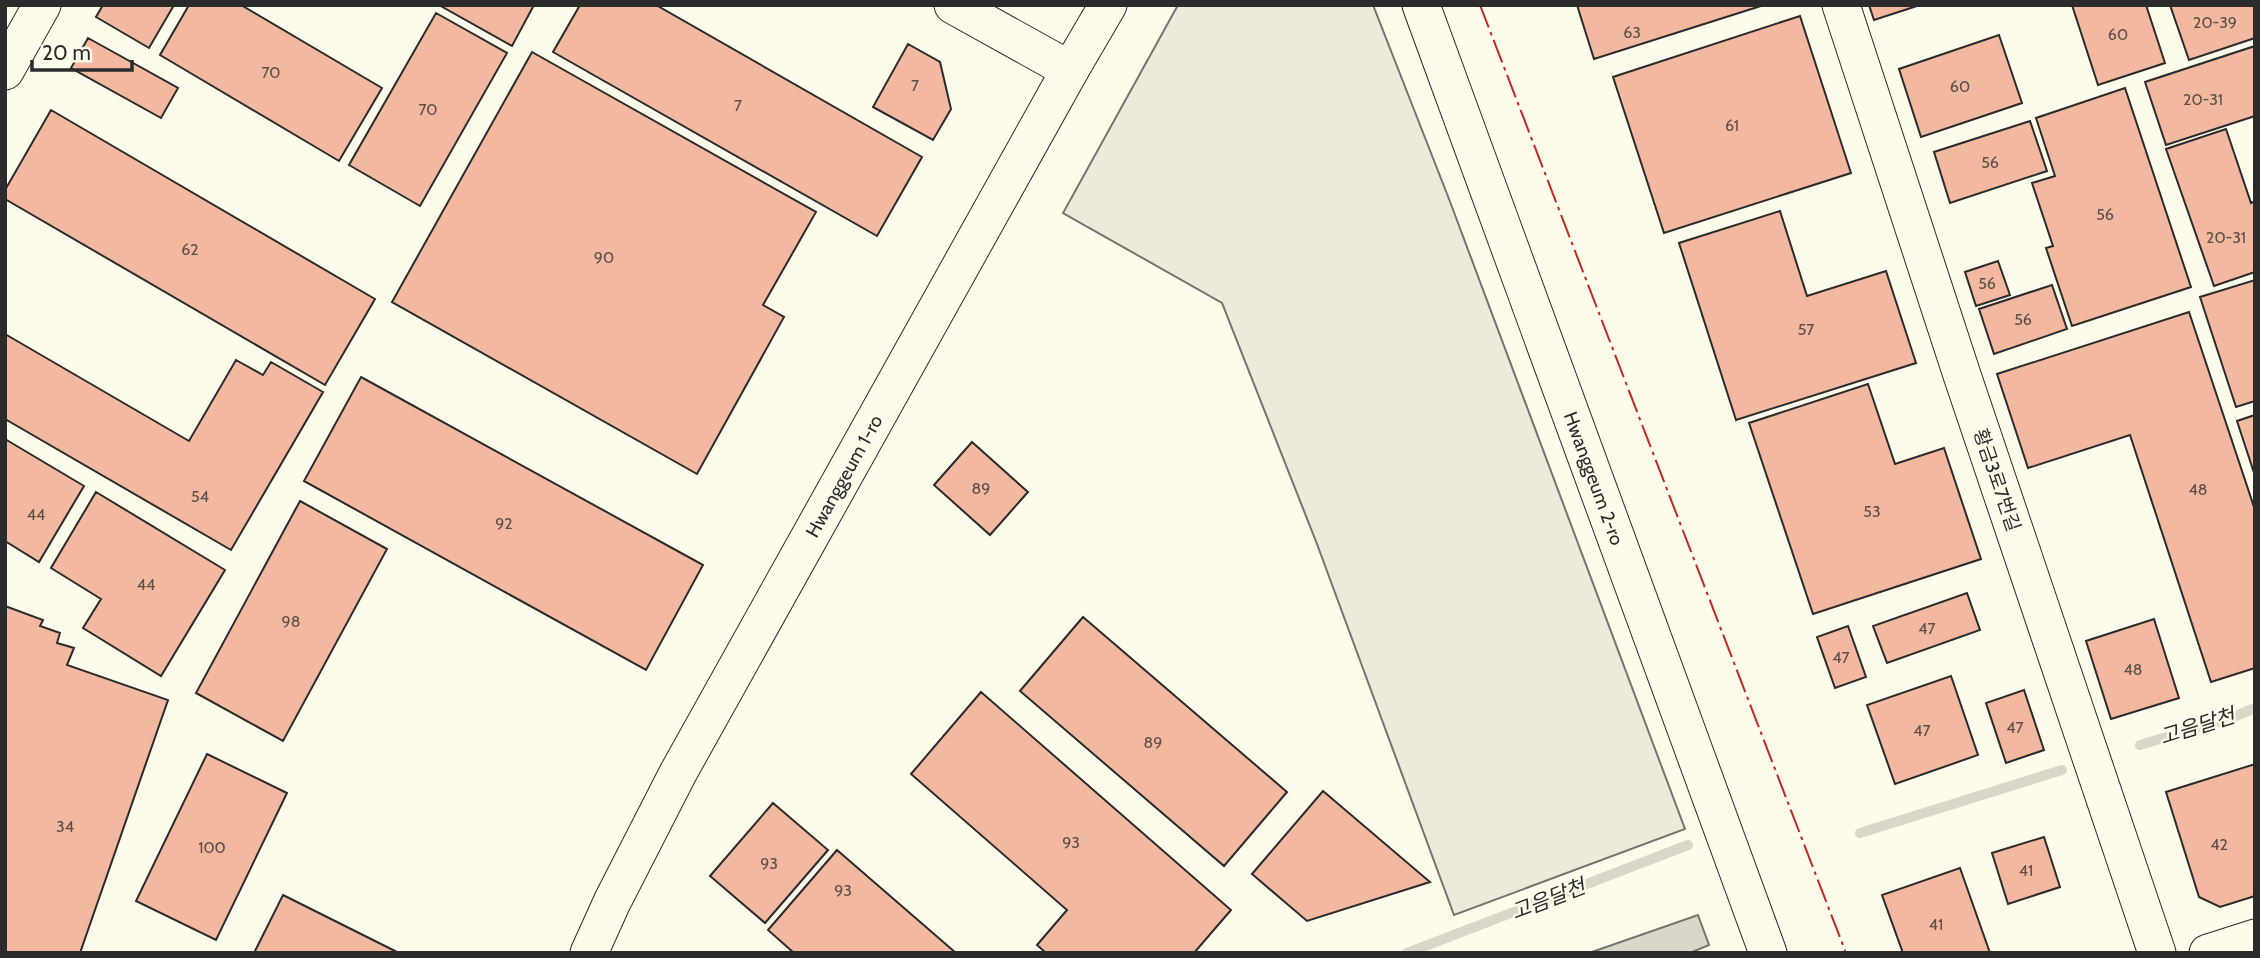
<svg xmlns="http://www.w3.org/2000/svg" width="2260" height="958" viewBox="0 0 2260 958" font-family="Cabin,'Noto Sans KR',sans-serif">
<rect width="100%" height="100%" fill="#fdfbea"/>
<!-- green -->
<path fill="#ecebdb" stroke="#74746e" stroke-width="2" d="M1178 5H1373L1449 199 1685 829 1454 915 1317 544 1222 303 1063 213Z"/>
<!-- water -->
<path fill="#d8d7c9" stroke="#74746e" stroke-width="2" d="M1698 915 1709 945 1690 953H1589Z"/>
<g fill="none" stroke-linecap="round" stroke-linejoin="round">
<!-- stream -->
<path stroke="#d8d7c9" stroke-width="10" d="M2140 745 2233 717 2255 708
M1860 833 2062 770
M1407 953 1688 845"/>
</g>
<!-- building -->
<path fill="#f2b8a0" stroke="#2b2b2b" stroke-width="2" d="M103 5H174L149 48 96 17Z
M189 5H241L382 88 339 161 160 55Z
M439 5H534L512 46Z
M580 5H656L922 157 877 236 553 52Z
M1577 5H1764L1594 59Z
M1869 5H1920L1874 20Z
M2072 5H2146L2165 63 2098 85Z
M2170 5H2255V38L2189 60Z
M436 13 507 53 420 206 349 165Z
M1800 16 1851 173 1664 233 1613 77Z
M1999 35 2022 103 1921 137 1899 69Z
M88 38 178 88 161 118 71 68Z
M908 44 940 62 951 109 933 140 873 107Z
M2255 46V116L2166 145 2145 82Z
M532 52 816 212 763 305 784 317 697 474 392 302Z
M2125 88 2191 287 2072 326 2046 248 2053 246 2032 183 2055 176 2036 118Z
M51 110 375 299 325 385 5 199V190Z
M2030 121 2047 171 1950 203 1934 152Z
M2226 129 2251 203 2255 201V272L2214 286 2166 149Z
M1780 211 1807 296 1886 271 1916 363 1736 420 1679 243Z
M1998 261 2010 295 1976 306 1965 272Z
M2255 280V401L2236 407 2200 297Z
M2052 285 2067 329 1994 354 1979 309Z
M2189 312 2255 510V668L2211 682 2130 435 2028 468 1997 374Z
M5 334 189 441 236 360 263 375 271 362 323 392 231 550 5 419Z
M361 377 703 565 646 670 304 481Z
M1868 384 1895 464 1944 448 1981 559 1813 614 1749 423Z
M2255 415V476L2237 421Z
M5 439 84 486 39 562 5 541Z
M972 442 1028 492 990 535 934 485Z
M96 492 225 570 161 676 83 628 101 599 51 568Z
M300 501 387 549 283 741 196 693Z
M1967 593 1980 630 1887 663 1873 626Z
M5 606 43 620 40 626 60 633 57 643 74 648 67 665 168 700 80 953H5Z
M1083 617 1287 792 1224 866 1020 691Z
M2154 619 2179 698 2111 719 2086 641Z
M1848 626 1866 677 1835 688 1817 637Z
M1951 676 1978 755 1895 784 1867 705Z
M2024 690 2044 750 2006 763 1986 703Z
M981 692 1231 910 1194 953H1046L1037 945 1067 910 911 774Z
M207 754 287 793 216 940 136 901Z
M2255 764V896L2220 907 2199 897 2166 792Z
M1323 791 1430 882 1307 921 1252 874Z
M773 803 828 850 765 923 710 876Z
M2044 837 2060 887 2008 904 1992 853Z
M837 850 956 953H794L768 930Z
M1960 868 1990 953H1903L1882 895Z
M283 895 399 953H254Z"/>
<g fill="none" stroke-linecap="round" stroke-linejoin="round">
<!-- minor casing -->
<g stroke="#2b2b2b" stroke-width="39">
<g id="minor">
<path d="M953 5 1070 70"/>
<path id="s1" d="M1421 5 1768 953"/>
<path d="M1841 5 1962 375 2157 953"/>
<path d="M5 71 42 5"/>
<path id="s2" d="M589 953 612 902 678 773 1070 70 1108 5"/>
<path d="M2208 953 2255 938"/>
</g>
</g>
<!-- minor -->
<use href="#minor" stroke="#fdfbea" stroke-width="37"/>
<!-- power -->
<path stroke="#c62828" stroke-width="2" stroke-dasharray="24 5 3.5 5" stroke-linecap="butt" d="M1480 5 1846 953"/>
</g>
<g text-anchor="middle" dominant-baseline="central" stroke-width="5" stroke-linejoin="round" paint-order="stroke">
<!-- number labels -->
<g font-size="16" fill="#5d4e48">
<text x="2215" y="22">20-39</text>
<text x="1632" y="32">63</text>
<text x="2118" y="34">60</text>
<text x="271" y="72">70</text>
<text x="915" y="85">7</text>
<text x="1960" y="86">60</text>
<text x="2203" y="99">20-31</text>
<text x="738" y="105">7</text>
<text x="428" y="109">70</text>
<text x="1732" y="125">61</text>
<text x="1990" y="162">56</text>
<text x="2105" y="214">56</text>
<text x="2226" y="237">20-31</text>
<text x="190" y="249">62</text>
<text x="604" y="257">90</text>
<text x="1987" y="283">56</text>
<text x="2023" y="319">56</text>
<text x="1806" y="329">57</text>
<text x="981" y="488">89</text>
<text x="2198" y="489">48</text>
<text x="200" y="496">54</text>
<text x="1872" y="511">53</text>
<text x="36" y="514">44</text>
<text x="504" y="523">92</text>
<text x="146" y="584">44</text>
<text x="291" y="621">98</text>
<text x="1927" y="628">47</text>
<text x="1841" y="657">47</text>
<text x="2133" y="669">48</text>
<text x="2015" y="727">47</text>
<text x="1922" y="730">47</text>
<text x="1153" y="742">89</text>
<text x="65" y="826">34</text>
<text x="1071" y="842">93</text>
<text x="2219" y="844">42</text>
<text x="212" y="847">100</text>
<text x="769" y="863">93</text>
<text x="2026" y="870">41</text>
<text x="843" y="890">93</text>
<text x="1936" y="924">41</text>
</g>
<!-- street labels -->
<g font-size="19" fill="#2b2b2b" stroke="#fdfbea">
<text stroke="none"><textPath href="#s2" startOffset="541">Hwanggeum 1-ro</textPath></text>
<text stroke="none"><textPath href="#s1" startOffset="504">Hwanggeum 2-ro</textPath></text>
<text transform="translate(1997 480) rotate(71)">황금3로7번길</text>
</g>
<!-- water labels -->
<g font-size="21" font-style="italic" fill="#2b2b2b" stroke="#fdfbea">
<text transform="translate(2197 726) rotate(-17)">고음달천</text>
<text transform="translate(1548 899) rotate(-21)">고음달천</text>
</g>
</g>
<!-- border -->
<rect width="2260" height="958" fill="none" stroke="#2b2b2b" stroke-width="14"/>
<!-- scale -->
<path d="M32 60v10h100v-10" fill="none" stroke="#2b2b2b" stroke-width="3.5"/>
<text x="42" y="60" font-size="21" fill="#2b2b2b" stroke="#fdfbea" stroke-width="5" paint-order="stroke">20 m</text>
</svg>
